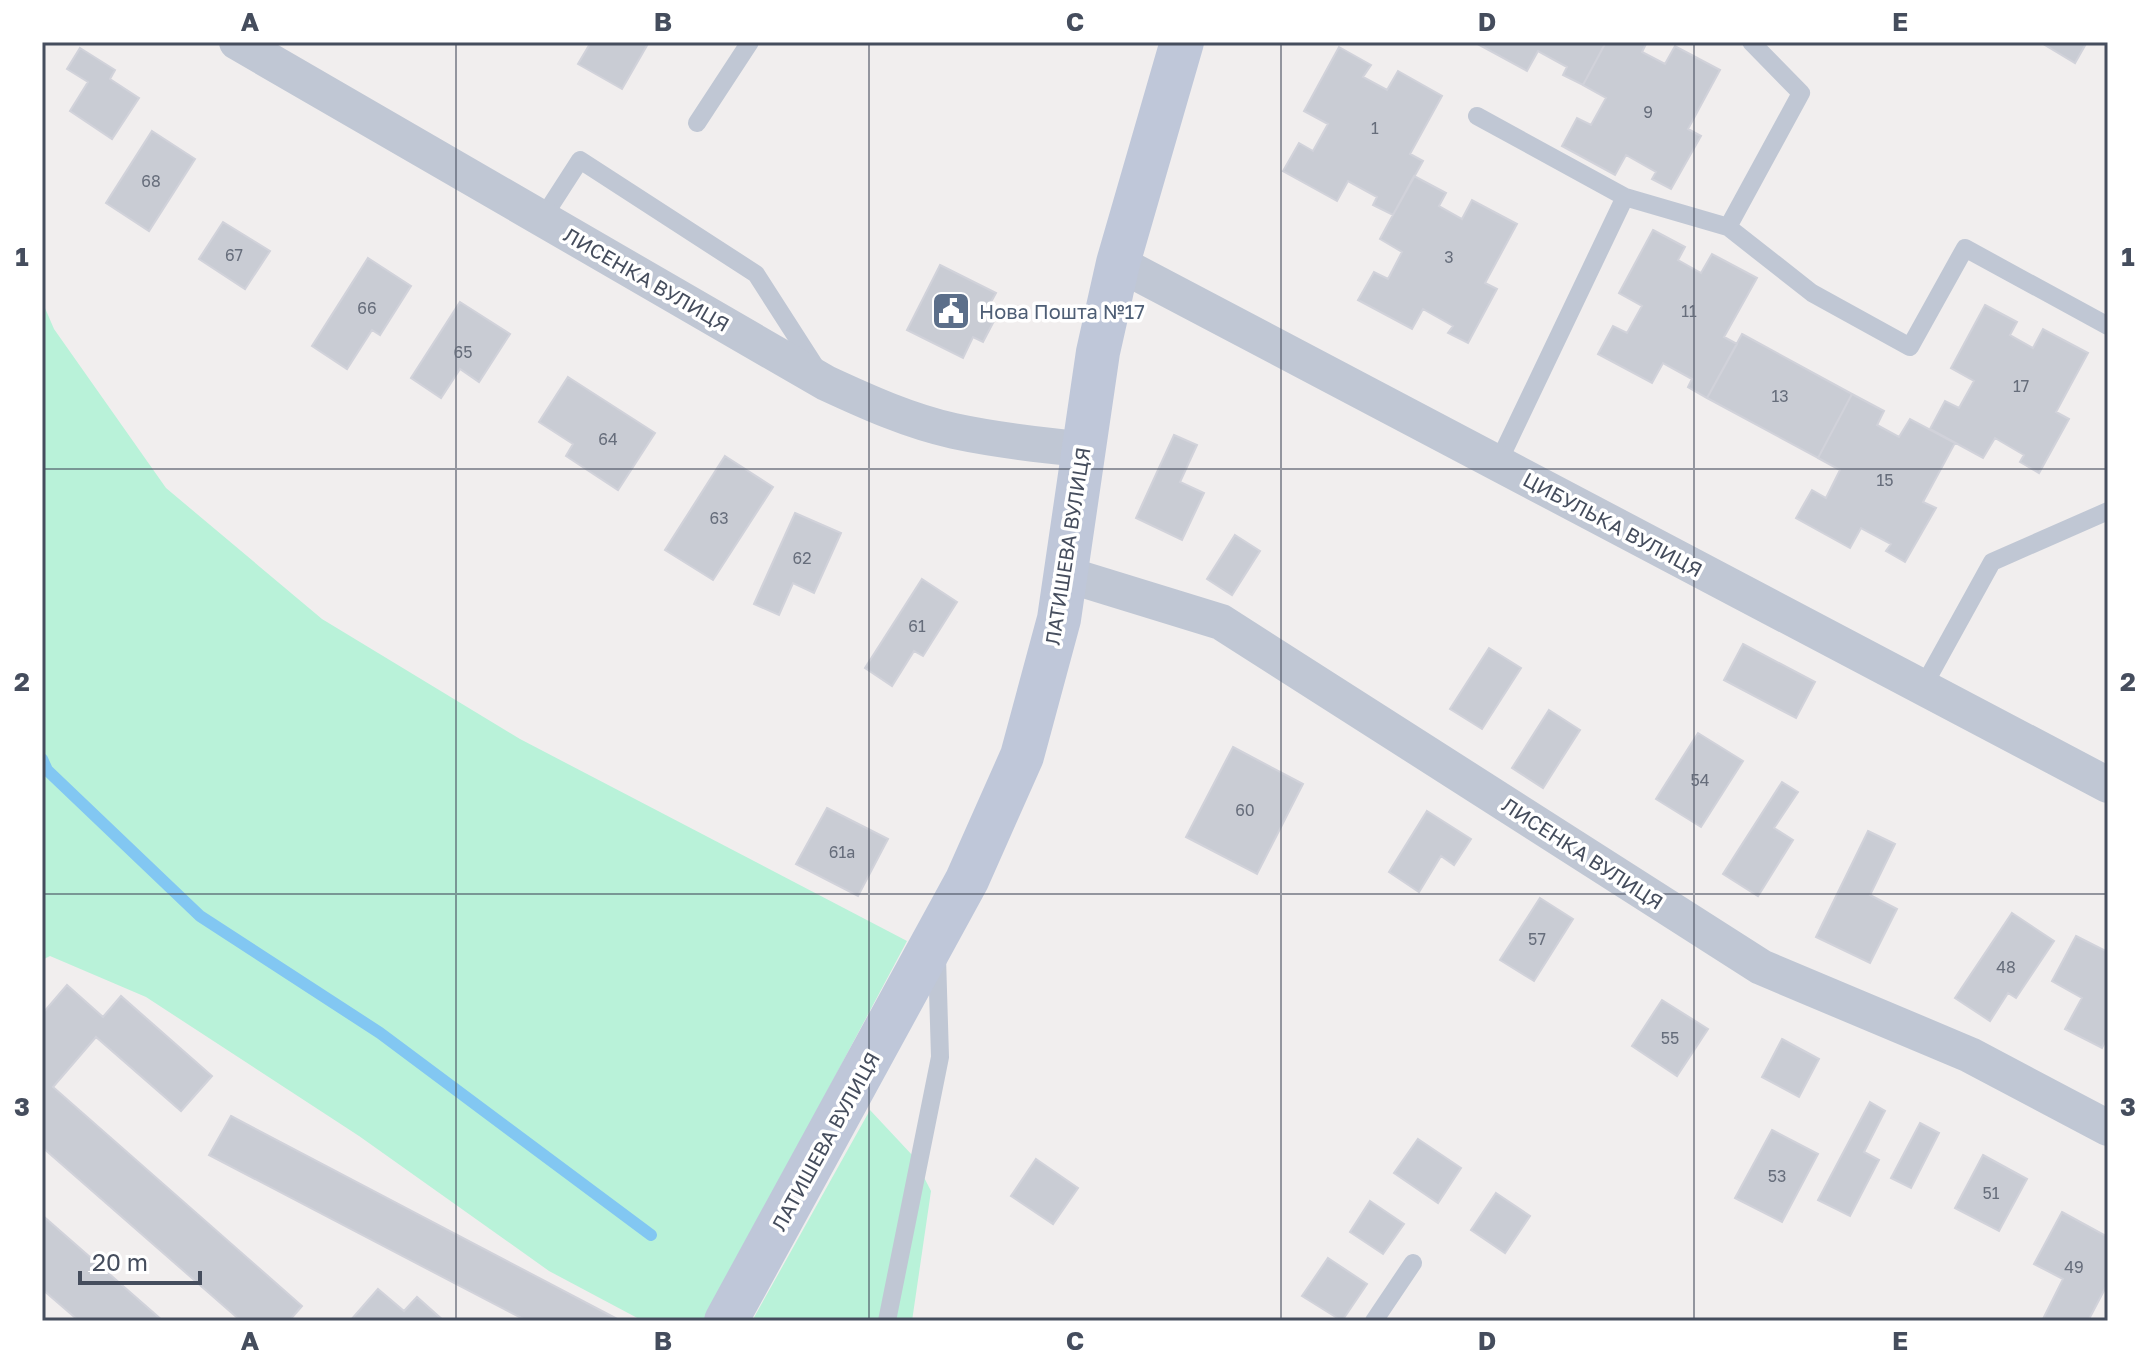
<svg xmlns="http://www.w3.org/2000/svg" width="2150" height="1363" viewBox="0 0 2150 1363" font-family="'Golos Text',sans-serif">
<rect width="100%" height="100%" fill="#f1eeee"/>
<!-- green -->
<path fill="#b9f2d9" d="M42 301 54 329 166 488 322 619 520 739 907 941 705 1321H643L549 1271 359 1136 146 997 50 956 42 960Z
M870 1110 913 1156 931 1191 912 1321H752Z"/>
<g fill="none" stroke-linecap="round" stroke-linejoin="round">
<!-- stream -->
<path stroke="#82c7f2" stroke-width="12" d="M42 759 47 770 200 916 380 1033 651 1235"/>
</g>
<!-- building -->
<path fill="#c9ccd4" stroke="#d1d2da" stroke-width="2" d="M591 42H649L622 89 578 64Z
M1474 42H1606L1583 85 1563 75 1567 67 1538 51 1527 71Z
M1606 42H1647L1642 52 1665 64 1675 46 1720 70 1688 129 1701 136 1671 189 1652 179 1656 172 1626 155 1615 175 1562 146 1577 118 1591 125 1606 98 1583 85Z
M2040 42H2087L2075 63Z
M1339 47 1371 65 1363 77 1387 90 1398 71 1442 96 1410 154 1423 161 1393 215 1373 205 1377 197 1348 181 1337 201 1283 171 1299 143 1313 151 1328 124 1304 111Z
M80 48 115 70 110 79 139 98 112 139 70 111 88 82 67 69Z
M152 131 195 159 149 231 106 203Z
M1414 176 1446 193 1439 206 1462 219 1472 200 1517 224 1485 283 1497 289 1468 343 1448 333 1453 326 1423 309 1412 329 1358 300 1374 272 1388 279 1402 252 1380 239Z
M223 222 270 251 245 289 199 259Z
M1653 230 1685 247 1678 260 1701 273 1712 254 1757 278 1724 337 1737 344 1707 398 1688 387 1692 379 1663 363 1652 383 1598 354 1613 326 1627 333 1642 306 1619 293Z
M368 258 411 286 380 335 372 330 347 369 312 346Z
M940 265 996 293 985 313 995 319 983 342 973 337 963 358 907 330Z
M460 302 510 334 479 382 460 369 441 398 411 378Z
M1985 305 2017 322 2010 335 2033 348 2043 329 2088 353 2056 412 2069 419 2039 473 2020 462 2024 455 1995 438 1983 458 1930 429 1945 401 1959 408 1974 381 1951 368Z
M1742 334 1852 394 1818 458 1707 398Z
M568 377 655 433 618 490 566 456 573 444 539 422Z
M1852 394 1884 411 1877 425 1899 437 1910 419 1955 443 1923 502 1936 508 1905 562 1886 551 1891 544 1861 528 1850 548 1796 518 1812 490 1826 498 1840 470 1818 458Z
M1174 435 1197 445 1180 482 1204 493 1182 540 1136 518Z
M725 456 773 487 713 580 665 550Z
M795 513 841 533 814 593 793 583 779 615 754 604Z
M1235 535 1260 551 1232 595 1207 579Z
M922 579 957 602 923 656 914 651 892 686 865 668Z
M1743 644 1815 682 1796 718 1724 680Z
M1489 648 1521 668 1482 729 1450 709Z
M1549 710 1580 730 1543 788 1512 768Z
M1698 733 1743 761 1701 827 1656 799Z
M1233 747 1303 784 1257 874 1186 837Z
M1782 782 1798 792 1774 828 1793 840 1758 896 1723 874Z
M827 808 888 839 858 896 796 864Z
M1427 811 1471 839 1454 865 1441 856 1419 892 1389 872Z
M1868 831 1895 844 1870 895 1897 909 1870 963 1816 937Z
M1540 898 1573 919 1534 981 1500 960Z
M2012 913 2054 941 2016 998 2008 993 1990 1021 1955 998Z
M2076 936 2108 952V1036L2102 1048 2065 1029 2082 998 2052 981Z
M67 985 103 1017 121 996 212 1076 181 1111 96 1037 53 1087 302 1306 289 1321H241L42 1147V1014Z
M1662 1000 1708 1029 1677 1076 1632 1046Z
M1782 1039 1819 1059 1799 1097 1762 1077Z
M1870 1102 1885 1111 1864 1152 1879 1160 1850 1216 1818 1200Z
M231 1116 621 1321H527L209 1155Z
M1920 1123 1939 1133 1911 1188 1891 1178Z
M1772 1130 1818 1154 1782 1222 1735 1198Z
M1418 1139 1461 1168 1438 1203 1394 1173Z
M1983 1155 2027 1179 1999 1231 1955 1208Z
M1036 1159 1078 1188 1053 1224 1011 1196Z
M1496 1193 1530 1216 1505 1253 1471 1230Z
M1370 1201 1404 1224 1383 1254 1350 1232Z
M2062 1212 2108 1237 2106 1269 2108 1283 2088 1321H2042L2063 1279 2034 1264Z
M42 1215 163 1321H79L42 1289Z
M1328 1258 1367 1284 1342 1321 1302 1296Z
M378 1289 404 1311 417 1297 444 1321H350Z"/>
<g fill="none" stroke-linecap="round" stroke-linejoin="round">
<!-- lane -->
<path stroke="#c0c7d4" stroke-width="18" d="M1477 116 1625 197 1728 227 1812 293 1910 347 1965 248 2108 326
M697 123 750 42
M542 219 580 160 756 274 817 369
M1728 227 1801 93 1751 42
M1498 463 1625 197
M1923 687 1992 562 2108 511
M887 1321 940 1057 937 957
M1374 1321 1413 1263"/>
<!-- street -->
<path stroke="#c0c7d4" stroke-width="36" d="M237 42 826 383C867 402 909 421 954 431 996 440 1039 445 1082 449
M1118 263 2108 785
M1065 574 1221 622 1761 967 1970 1055 2108 1128"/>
<!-- secondary -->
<path stroke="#bfc7d9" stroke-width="44" d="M726 1321 967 880 1022 756 1059 619 1098 352 1118 263 1182 42"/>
</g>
<!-- grid -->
<path fill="none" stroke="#454d5d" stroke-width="2" stroke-opacity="0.55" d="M456 42V1321M869 42V1321M1281 42V1321M1694 42V1321M42 469H2108M42 894H2108"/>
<!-- icons -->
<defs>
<g id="civic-square" transform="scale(2)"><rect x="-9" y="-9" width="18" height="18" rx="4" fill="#5c6f8a" stroke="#fff"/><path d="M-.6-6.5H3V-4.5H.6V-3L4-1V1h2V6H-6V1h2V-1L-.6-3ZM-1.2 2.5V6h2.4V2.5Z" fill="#fff"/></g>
</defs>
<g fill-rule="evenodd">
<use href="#civic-square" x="951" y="311"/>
</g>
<g text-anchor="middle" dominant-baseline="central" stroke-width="7" stroke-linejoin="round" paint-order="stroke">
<!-- number labels -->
<g font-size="16" fill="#666d7b">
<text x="1648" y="112">9</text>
<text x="1375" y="128">1</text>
<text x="151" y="181">68</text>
<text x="234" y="255">67</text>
<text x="1449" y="257">3</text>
<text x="367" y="308">66</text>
<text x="1689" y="311">11</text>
<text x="463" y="352">65</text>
<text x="2021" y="386">17</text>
<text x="1780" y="396">13</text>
<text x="608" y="439">64</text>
<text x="1885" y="480">15</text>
<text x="719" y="518">63</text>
<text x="802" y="558">62</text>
<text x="917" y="626">61</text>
<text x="1700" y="780">54</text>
<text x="1245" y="810">60</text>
<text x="842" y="852">61а</text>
<text x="1537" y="939">57</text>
<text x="2006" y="967">48</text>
<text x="1670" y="1038">55</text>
<text x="1777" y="1176">53</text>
<text x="1991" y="1193">51</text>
<text x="2074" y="1267">49</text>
</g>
<!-- street labels -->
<g font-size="20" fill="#454d5d" stroke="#fff">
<text transform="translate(647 279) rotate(30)">ЛИСЕНКА ВУЛИЦЯ</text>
<text transform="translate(1613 524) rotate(28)">ЦИБУЛЬКА ВУЛИЦЯ</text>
<text transform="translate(1067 546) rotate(-81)">ЛАТИШЕВА ВУЛИЦЯ</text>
<text transform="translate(1583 853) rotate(33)">ЛИСЕНКА ВУЛИЦЯ</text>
<text transform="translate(825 1141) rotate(-61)">ЛАТИШЕВА ВУЛИЦЯ</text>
</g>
<!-- service labels -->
<g font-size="20" fill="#4e5e75" stroke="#fff" text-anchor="start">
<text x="979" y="311">Нова Пошта №17</text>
</g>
</g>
<!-- border -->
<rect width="2150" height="1363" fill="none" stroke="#ffffff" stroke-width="88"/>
<!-- scale -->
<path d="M80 1271v12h120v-12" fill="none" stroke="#454d5d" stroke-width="4"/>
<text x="92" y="1271" font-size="24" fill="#454d5d" stroke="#ffffff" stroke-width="6" paint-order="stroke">20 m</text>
<rect x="44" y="44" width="2062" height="1275" fill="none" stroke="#454d5d" stroke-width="3"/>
<g font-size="26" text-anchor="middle" font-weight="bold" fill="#454d5d">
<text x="250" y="31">A</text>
<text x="663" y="31">B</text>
<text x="1075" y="31">C</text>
<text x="1487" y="31">D</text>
<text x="1900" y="31">E</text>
<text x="22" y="266">1</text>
<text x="2128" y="266">1</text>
<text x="22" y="691">2</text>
<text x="2128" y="691">2</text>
<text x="22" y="1116">3</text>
<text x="2128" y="1116">3</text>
<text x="250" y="1350">A</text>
<text x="663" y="1350">B</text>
<text x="1075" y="1350">C</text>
<text x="1487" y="1350">D</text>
<text x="1900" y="1350">E</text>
</g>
</svg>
